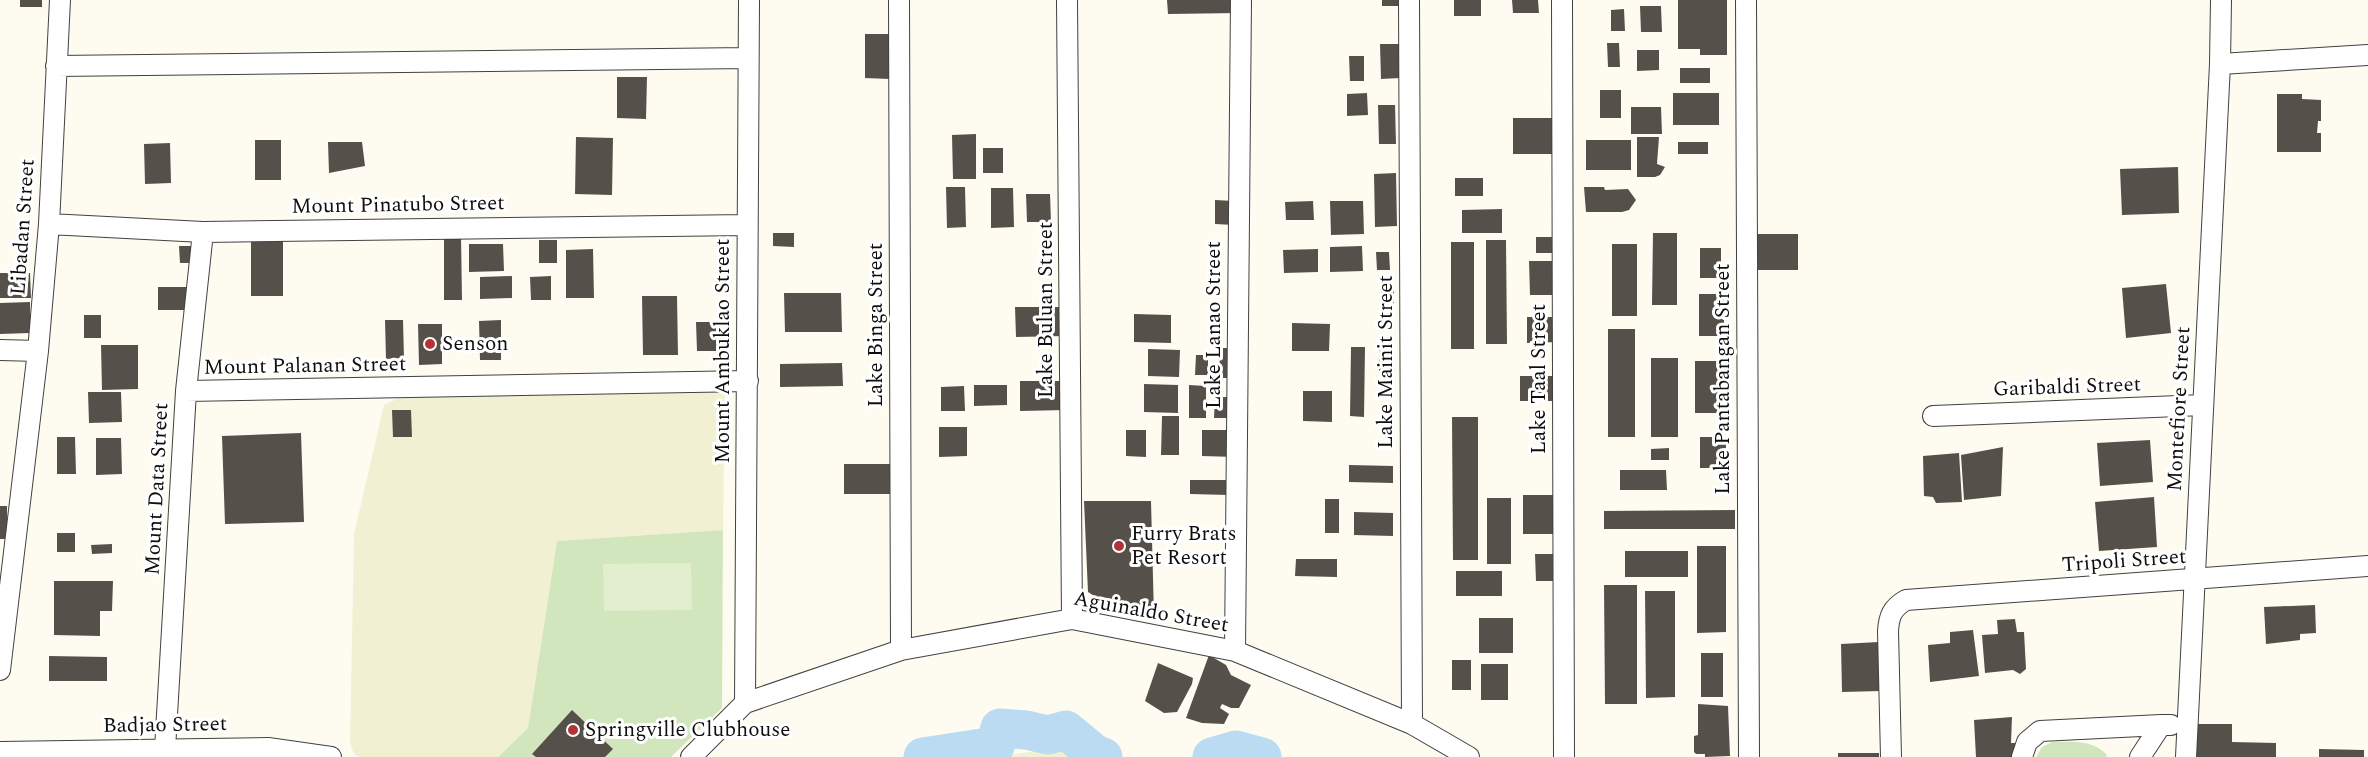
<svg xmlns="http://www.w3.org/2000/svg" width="2368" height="757" viewBox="0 0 2368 757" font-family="Spectral,serif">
<rect width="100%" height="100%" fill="#fefbf1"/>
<!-- farmland -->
<path fill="#f2f0d3" d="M725 391 723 530 557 541 528 728 498 757H359L354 754 350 744 354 534 384 405 403 396Z
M1058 748 1077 757H995Z"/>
<!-- green -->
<path fill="#d1e6bd" d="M723 530 722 708 671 757H498L528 728 557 541Z
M2052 742C2072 742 2092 739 2107 755L2106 757H2036L2042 747Z"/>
<!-- pitch -->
<path fill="#e2eece" d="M691 563 692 610 604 611 603 564Z"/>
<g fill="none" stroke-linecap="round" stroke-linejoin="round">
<!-- river -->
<path stroke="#badbf1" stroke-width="39" d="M923 757 995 746 1000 728 1026 730 1048 735 1066 730 1095 754 1103 757
M1212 757 1236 750 1262 757"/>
</g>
<!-- building -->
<path fill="#56504b" d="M20 0H42V7H20Z
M1167 0H1239L1238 13 1168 14Z
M1382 0H1400V6H1382Z
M1454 0H1481V16H1454Z
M1512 0H1538L1539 13H1513Z
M1678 0H1727V55H1700V49H1678Z
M1640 6H1661L1662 32H1641Z
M1624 9 1625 31H1611V10Z
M865 34H890L889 79 865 78Z
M1607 43H1619L1620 67H1608Z
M1380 44H1399L1400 78 1381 79Z
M1637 50H1659V70L1637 71Z
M1349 56H1364V81H1350Z
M1680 68H1710V83H1680Z
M617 77H647L646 119 617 118Z
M1600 90H1621V118H1600Z
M1367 93 1368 115 1347 116V94Z
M1673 93H1719V125H1673Z
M2277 94H2302V99L2321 100V121H2318L2317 133H2321V152H2277Z
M1378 105H1395L1396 144H1379Z
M1631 107H1661L1662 134H1631Z
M1513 118H1561V154H1513Z
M976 134V179H953L952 135Z
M576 137 613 138 612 195 575 194Z
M1637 137H1659L1657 164 1665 167 1660 175 1655 177H1637Z
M255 140H281V180H255Z
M1586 140H1631V170H1586Z
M328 142H362L365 166 329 173Z
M1678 142H1708V154H1678Z
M170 143 171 183 145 184 144 144Z
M983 148H1003V173H983Z
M2178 167 2179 213 2122 215 2120 169Z
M1396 173 1397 226 1375 227 1374 174Z
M1455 178H1483V196H1455Z
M946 187H965L966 227 947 228Z
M1584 187H1604L1605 190 1628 189 1636 200 1629 210 1622 212H1586Z
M991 188H1013L1014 227 991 228Z
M1026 194H1050L1051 222H1027Z
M1215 200 1234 201V225L1215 224Z
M1313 201 1314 220H1286L1285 202Z
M1330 201H1363L1364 234 1331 235Z
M1502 209V233H1462V210Z
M773 233H794V247L773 246Z
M1653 233H1677V305H1652Z
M1754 234H1798V270H1754Z
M444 236H461L462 300H444Z
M1536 237H1560V253H1536Z
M251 240H283V296H251Z
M539 240H557V263H539Z
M1486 240H1506L1507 344H1486Z
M1451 242H1474V349H1451Z
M469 244H503L504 271 469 272Z
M1612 244H1637V316H1612Z
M179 246H198L199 263H180Z
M1362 246 1363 271 1330 272V247Z
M1700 248H1721V278H1700Z
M593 249 594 298H566V250Z
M1318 249V272L1284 273 1283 250Z
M1376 252H1389L1390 270H1377Z
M1529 261H1562V295H1530Z
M0 273H30L31 298H0Z
M512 276V298L480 299V277Z
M551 276V300H531L530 277Z
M2166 284 2171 333 2126 338 2122 288Z
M1381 286H1394V305H1381Z
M158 287H189V310H158Z
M784 293H841L842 332H785Z
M1699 294H1724V336H1699Z
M642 296H677L678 355H643Z
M30 302V333L0 334V303Z
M1015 307H1065V336L1016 337Z
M1134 314 1171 315V343L1134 342Z
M84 315H101V338H84Z
M1527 317H1559V342L1527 343Z
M385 320H403L404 358 386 359Z
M501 320V360H480L479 321Z
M696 322H721L722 351H697Z
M1292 323 1330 324 1329 351H1292Z
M418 324H442V364L419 365Z
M1608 329H1635V437H1608Z
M1380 344H1395V371H1379Z
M101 345H138V389L102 390Z
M1351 347H1365L1364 417 1350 416Z
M1220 348H1235V378H1219Z
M1148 349 1180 350 1179 377 1148 376Z
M1196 355H1208V375H1195Z
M1651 358H1678V437H1651Z
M1695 361H1728V413H1695Z
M842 363 843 386 780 387V364Z
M1520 376H1558V401H1520Z
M1020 381H1065L1066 410 1020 411Z
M1144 384 1178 385V413L1144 412Z
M974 385H1007V405L974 406Z
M1189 385 1206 386V418H1189Z
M964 386 965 411H941V387Z
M1303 391H1332V422L1303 421Z
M88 392H121L122 422 89 423Z
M1215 397H1234V418H1214Z
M392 410H411L412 437H393Z
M1162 416H1179V455H1161Z
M1452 417H1478V560H1453Z
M939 427H967V456L939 457Z
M1126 430H1146V457L1126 456Z
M1202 430H1235V457L1202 456Z
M301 433 304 522 225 524 222 436Z
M57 437H75L76 474H57Z
M1700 437H1726V468H1700Z
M96 438H121L122 474 96 475Z
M2150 440 2153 482 2100 486 2097 443Z
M2003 447 2001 496 1964 500 1961 455Z
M1669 448V460H1651V449Z
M1959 453 1962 502 1936 503 1933 497 1924 496 1923 456Z
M844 464H890V494H844Z
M1349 465 1393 466V483L1349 482Z
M1620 470H1666L1667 490H1620Z
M1190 480H1229V495L1190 494Z
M1523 495H1559V534H1523Z
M2154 497 2157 547 2099 551 2095 502Z
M1487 498H1511V564H1487Z
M1325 499H1339V533H1325Z
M1084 501H1151L1154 616 1121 613 1088 592Z
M0 506H7V539H0Z
M1735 510V529H1604V511Z
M1354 512 1393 513V536L1354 535Z
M57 533H75V552H57Z
M112 544V553L92 554 91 545Z
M1697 546H1726V632L1697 633Z
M1625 551H1688V577H1625Z
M1535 554H1559V581H1536Z
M1296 559H1337V577L1295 576Z
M1456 571H1502V596H1456Z
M54 581H113L112 611H100V636L54 635Z
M1604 585H1637V704H1605Z
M1645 591H1675V697L1646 698Z
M2315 605 2316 633 2300 634V640L2266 644 2264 607Z
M1479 618H1513V653H1479Z
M2015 619 2017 632H2024L2026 669 2020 674 2013 670 1985 673 1982 635 1998 634 1997 620Z
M1973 630 1979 676 1930 682 1928 645 1950 643V632Z
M1879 642 1881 691 1842 692 1841 644Z
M1701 653H1723V697H1701Z
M1209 655 1226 665 1231 675 1251 685 1239 708H1231L1222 704 1220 708 1229 714 1224 724 1202 723 1186 718Z
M49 656 107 657V681H49Z
M1452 660H1471V690H1452Z
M1158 663 1193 678 1192 684 1177 712 1164 713 1145 701Z
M1481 664H1508V700H1481Z
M1698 704 1728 706 1730 756 1705 757V754H1696L1694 752V736L1698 735Z
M572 710 613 749 605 757H536L532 754Z
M2012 717 2011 743H2020V757H1976L1974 720Z
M2194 724H2232V742L2276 743V757H2193Z
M2319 749 2364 750V757H2319Z
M1838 753H1879V757H1838Z"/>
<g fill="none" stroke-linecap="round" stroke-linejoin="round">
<!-- minor casing -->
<g stroke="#414141" stroke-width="22">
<path id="minor" d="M899 0 901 650
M1067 0 1072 619
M1409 0 1412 724
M1562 0 1564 757
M1746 0 1749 757
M2220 64 2368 55
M56 66 748 58
M49 224 203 232 747 225
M0 350 38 351
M186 391 748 381
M1933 416 2203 405
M1235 651 1241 0
M0 670 38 351 49 224 60 0
M745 703 749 0
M165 749 186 391 203 232
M0 752 268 748 331 757
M691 757 745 703 901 650 1072 619 1235 651 1412 724 1469 757
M1891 757 1888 631C1889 616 1892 608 1906 600L2368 566
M2022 757 2027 742 2040 731 2161 725
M2140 757 2161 725H2171
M2186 757 2220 64 2221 0"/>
</g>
<!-- minor -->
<use href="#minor" stroke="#fff" stroke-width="20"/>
</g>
<!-- markers -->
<g fill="#b23236" stroke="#fff" stroke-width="2">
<circle cx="430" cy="344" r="6"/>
<circle cx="1119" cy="546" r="6"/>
<circle cx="573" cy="730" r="6"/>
</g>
<g text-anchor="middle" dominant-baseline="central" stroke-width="6" stroke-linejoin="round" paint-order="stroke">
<!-- street labels -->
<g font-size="21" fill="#0e0e0e" stroke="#fff">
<text transform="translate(398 205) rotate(-1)">Mount Pinatubo Street</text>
<text transform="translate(23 227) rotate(-86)">Libadan Street</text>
<text transform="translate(1046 310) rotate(-90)">Lake Buluan Street</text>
<text transform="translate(876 325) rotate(-90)">Lake Binga Street</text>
<text transform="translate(1214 325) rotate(-90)">Lake Lanao Street</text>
<text transform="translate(723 351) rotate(-90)">Mount Ambuklao Street</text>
<text transform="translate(1386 362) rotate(-90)">Lake Mainit Street</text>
<text transform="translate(305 366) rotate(-1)">Mount Palanan Street</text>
<text transform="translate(1539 379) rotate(-90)">Lake Taal Street</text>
<text transform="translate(1723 379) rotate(-90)">Lake Pantabangan Street</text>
<text transform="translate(2067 387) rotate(-2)">Garibaldi Street</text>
<text transform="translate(2179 409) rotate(-87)">Montefiore Street</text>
<text transform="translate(157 489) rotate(-87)">Mount Data Street</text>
<text transform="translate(2124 561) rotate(-4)">Tripoli Street</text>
<text transform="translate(1151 612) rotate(10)">Aguinaldo Street</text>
<text transform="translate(165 725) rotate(-1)">Badjao Street</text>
</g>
<!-- poi labels -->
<g font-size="21" fill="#0e0e0e" stroke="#fff" text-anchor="start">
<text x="442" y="344">Senson</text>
<text x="1131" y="534">Furry Brats<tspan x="1131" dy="24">Pet Resort</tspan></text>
<text x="585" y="730">Springville Clubhouse</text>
</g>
</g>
</svg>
